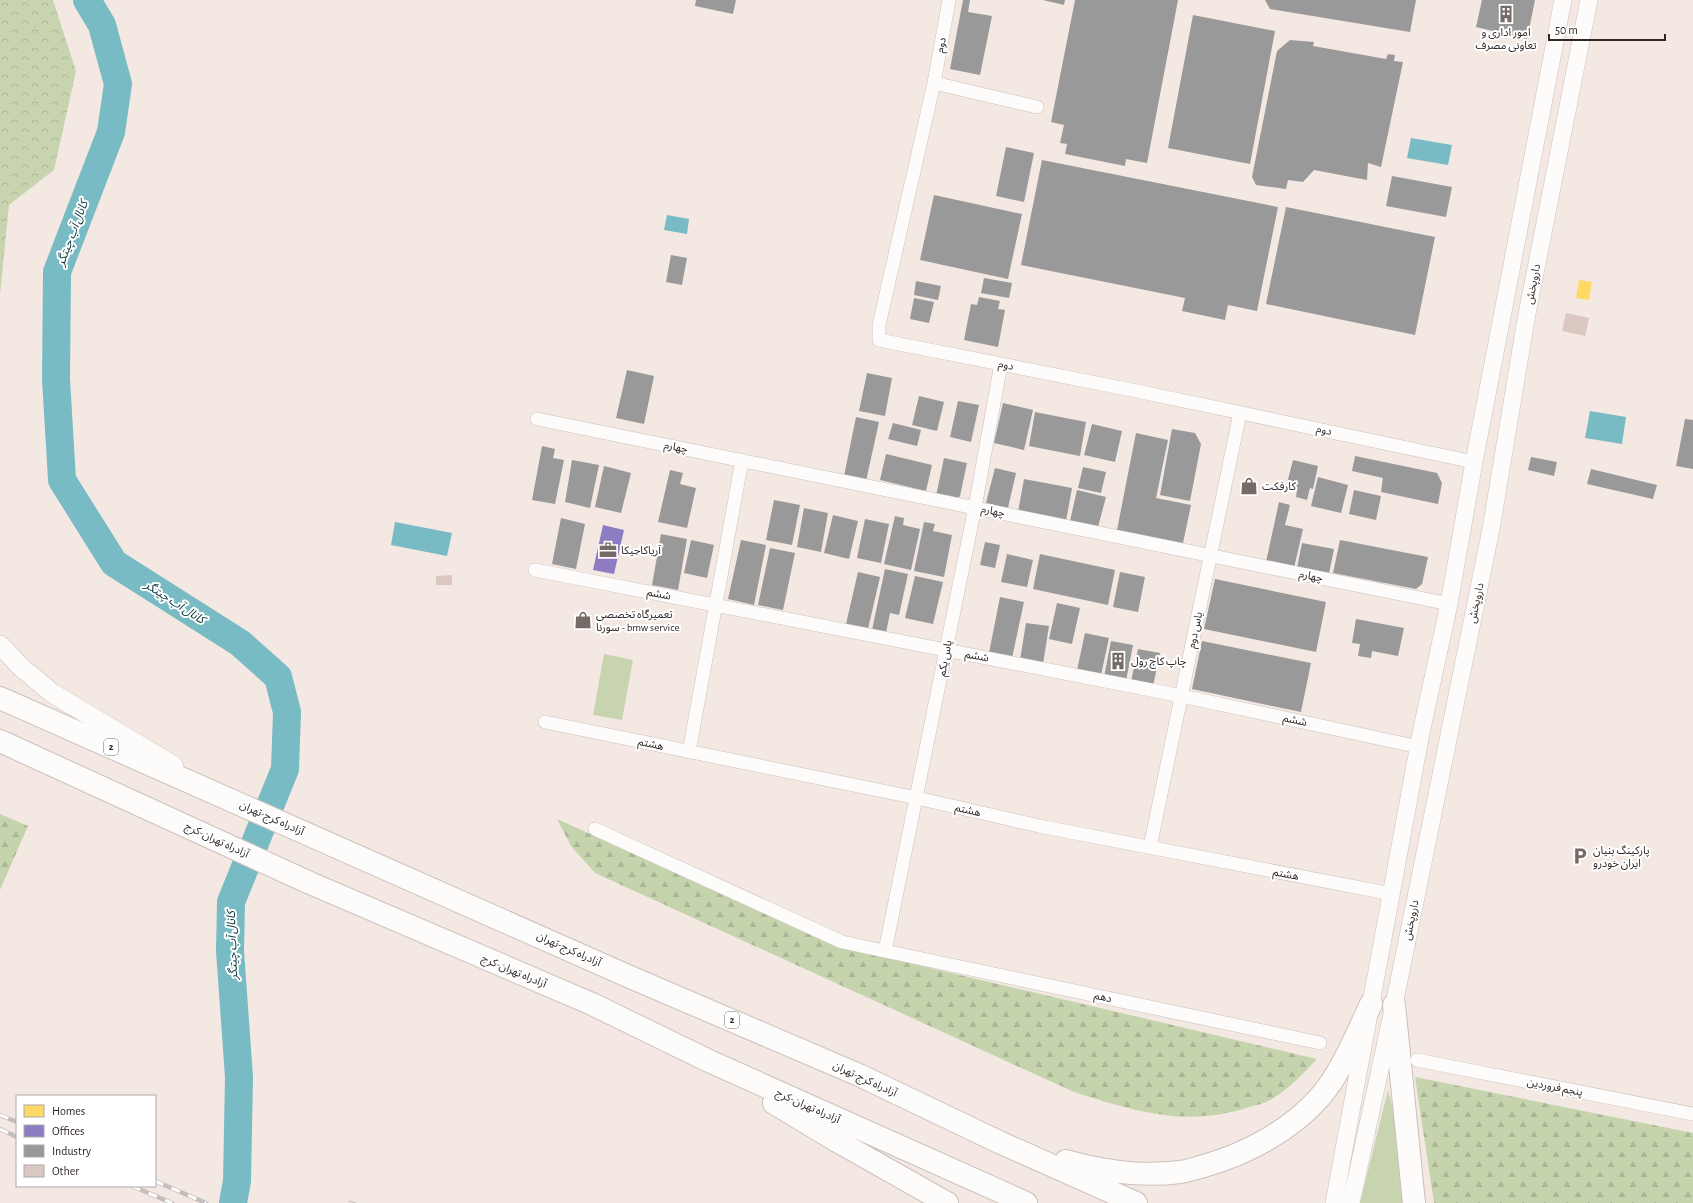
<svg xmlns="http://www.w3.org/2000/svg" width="1693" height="1203" viewBox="0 0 1693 1203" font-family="'Alegreya Sans','Noto Sans Arabic',sans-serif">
<defs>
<pattern id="forest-firs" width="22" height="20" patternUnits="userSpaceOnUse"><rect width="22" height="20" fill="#c6d4ae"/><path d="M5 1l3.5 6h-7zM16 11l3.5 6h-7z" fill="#aab696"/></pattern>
<pattern id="park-crowns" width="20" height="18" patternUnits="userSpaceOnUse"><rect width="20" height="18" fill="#c7d4af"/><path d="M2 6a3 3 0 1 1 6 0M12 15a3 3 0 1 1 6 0" fill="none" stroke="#abb696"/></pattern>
</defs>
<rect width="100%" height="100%" fill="#f4e8e2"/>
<!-- grass -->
<path fill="#c7d4af" d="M604 654 633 660 622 720 593 715Z
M1388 1090 1399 1132 1408 1203H1360Z"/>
<!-- forest -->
<path fill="url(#forest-firs)" d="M0 814 28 826 0 890Z
M557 819 841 947 1317 1059C1303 1074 1290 1088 1272 1099 1266 1103 1257 1105 1249 1107 1187 1128 1134 1111 1074 1092L595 873 571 846Z
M1415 1077 1693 1133V1203H1434Z"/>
<!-- park -->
<path fill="url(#park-crowns)" d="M0 0H53L76 71 54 170 9 205 0 295Z"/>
<!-- water -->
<path fill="#78bbc4" d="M1411 138 1452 145 1448 165 1407 158Z
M667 215 689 219 687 234 664 230Z
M1590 411 1626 417 1622 444 1585 438Z
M395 522 452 533 447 556 391 545Z"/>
<!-- homes -->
<path fill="#ffd966" d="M1579 280 1592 282 1589 300 1576 298Z"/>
<!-- offices -->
<path fill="#8e7cc3" d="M603 525 624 530 614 574 593 570Z"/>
<!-- industry -->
<path fill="#999" d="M696 0H736L733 14 695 6Z
M963 0H970L968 12 992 16 980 75 950 69Z
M1043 0H1065L1064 5Z
M1075 0H1178L1147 163 1126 159 1125 166 1065 154 1067 144 1060 143 1064 125 1051 122Z
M1265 0H1416L1410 32 1270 9Z
M1482 0H1535L1527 39 1476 27Z
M1193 15 1275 31 1250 164 1168 148Z
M1290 40 1314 42 1313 46 1386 59 1388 54 1395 55 1394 61 1403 62 1381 167 1368 163 1367 180 1314 170 1303 182 1288 180 1286 189 1256 185 1252 177 1277 51Z
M1006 147 1034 153 1024 202 996 196Z
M1042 160 1278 207 1257 311 1228 305 1225 320 1182 311 1185 298 1021 265Z
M1392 176 1452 187 1446 217 1386 206Z
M934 195 1022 214 1008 279 920 260Z
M1286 207 1435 237 1415 335 1266 304Z
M671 255 687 258 682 285 666 282Z
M984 278 1012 283 1009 298 981 293Z
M916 281 941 286 938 300 914 295Z
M979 297 1000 301 998 309 1005 310 998 347 964 340 971 304 977 305Z
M914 298 934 302 929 323 910 319Z
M627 370 654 376 644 424 616 418Z
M867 373 892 378 885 416 859 411Z
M919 396 944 402 937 431 912 425Z
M958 401 979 405 971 442 950 437Z
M1003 403 1033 410 1024 450 994 443Z
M1035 412 1086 422 1080 456 1029 446Z
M856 417 879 422 866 481 844 476Z
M1685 419 1693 420V469L1676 466Z
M893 423 921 430 917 446 888 439Z
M1092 424 1122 431 1115 462 1084 455Z
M1172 429 1195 433 1201 444 1190 501 1160 495Z
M1136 433 1168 440 1156 498 1191 505 1183 543 1117 530Z
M542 446 555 449 553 458 564 460 555 504 532 500Z
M886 454 932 465 926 491 880 480Z
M1355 456 1437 473 1442 483 1438 504 1381 492 1383 478 1352 471Z
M1531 457 1557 462 1554 476 1528 470Z
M944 458 967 463 960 496 955 501 936 496Z
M572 460 599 465 590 508 565 502Z
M1293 460 1318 466 1313 489 1310 488 1307 500 1296 497 1297 490 1286 487Z
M604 466 631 473 621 513 595 507Z
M1083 467 1106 472 1101 493 1078 488Z
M995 468 1016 473 1008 508 986 503Z
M1591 469 1657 485 1653 499 1587 484Z
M670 470 683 473 680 484 696 488 687 528 658 522Z
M1318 477 1348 485 1341 513 1311 506Z
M1024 479 1072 488 1066 521 1018 512Z
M1077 490 1106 497 1098 527 1070 521Z
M1354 490 1381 496 1376 520 1349 514Z
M774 500 800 505 792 545 766 540Z
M1279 502 1290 505 1285 525 1303 529 1294 568 1266 562Z
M804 508 828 513 821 552 797 547Z
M833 515 858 521 849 559 824 553Z
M895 516 904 518 903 525 920 529 911 570 884 564Z
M561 518 585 524 576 569 552 564Z
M865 519 889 524 881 563 857 558Z
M924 522 935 524 933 531 952 535 944 577 914 571Z
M661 534 687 539 678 590 652 585Z
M691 540 714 545 707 578 684 573Z
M741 540 766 545 754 605 728 599Z
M1340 540 1428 557 1422 584 1416 589 1333 573Z
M985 542 1000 545 995 568 980 565Z
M1302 543 1334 549 1329 574 1297 568Z
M770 548 795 553 783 610 758 605Z
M1007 554 1033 560 1027 587 1001 582Z
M1040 554 1115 570 1108 605 1033 589Z
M885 569 908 574 899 615 890 613 886 633 872 630Z
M858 572 880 577 868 629 846 624Z
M1120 572 1145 577 1138 612 1113 607Z
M915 576 943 582 933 624 905 618Z
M1215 579 1326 602 1316 652 1204 629Z
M1000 597 1024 602 1012 658 989 653Z
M1057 603 1080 608 1072 644 1049 639Z
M1356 619 1404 628 1398 656 1372 651 1371 658 1358 656 1360 644 1352 643Z
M1026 623 1049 626 1043 664 1020 660Z
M1085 633 1109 638 1101 675 1077 670Z
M1111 641 1133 645 1126 681 1104 677Z
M1202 641 1311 663 1301 712 1192 689Z
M1138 649 1160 653 1153 686 1131 681Z"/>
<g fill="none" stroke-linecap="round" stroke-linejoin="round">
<!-- river -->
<path stroke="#78bbc4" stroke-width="28" d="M87 0 102 25 118 84 111 132 57 272 56 379 62 480 114 563 240 643 278 677 287 712 285 769 231 902 230 951 239 1077 237 1181 233 1203"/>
</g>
<!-- building -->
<path fill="#dbc7c2" d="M1566 313 1589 318 1585 336 1562 331Z
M452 575V585H436V576Z"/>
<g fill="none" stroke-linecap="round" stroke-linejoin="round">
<!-- minor casing -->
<g stroke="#cac0bc" stroke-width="14">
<path id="minor" d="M949 0 934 83 879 325V340L1132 390 1474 462
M934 83 1037 107
M537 419 1449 604
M535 570 1182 696 1419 747
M545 722 917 798 1039 826 1392 894
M689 752 742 460
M595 829 842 942 1320 1043
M1150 847 1240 413
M885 951 975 507 1001 364
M1417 1060 1693 1114"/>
</g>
<!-- tertiary casing -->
<g stroke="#cac0bc" stroke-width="18">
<path id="tertiary" d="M1334 1203 1421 733 1449 604 1474 462 1563 0
M1351 1203 1394 1005 1491 529 1526 319 1589 0"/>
</g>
<!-- secondary casing -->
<g stroke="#cac0bc" stroke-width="20">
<path id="secondary" d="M0 645 22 668 52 693 174 766"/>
</g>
<!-- motorway casing -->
<g stroke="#cac0bc" stroke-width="24">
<path id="motorway" d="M0 698 630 977 859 1075 999 1142 1136 1203
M0 741 310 883 592 1004 709 1061 1026 1203
M1394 1005 1414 1203
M774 1103 837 1141 947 1203
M1066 1161C1102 1171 1143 1177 1180 1172 1188 1171 1196 1168 1204 1166 1246 1154 1290 1131 1320 1097 1341 1073 1357 1034 1371 1004"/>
</g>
<!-- minor -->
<use href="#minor" stroke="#fdfcfb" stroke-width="13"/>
<!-- tertiary -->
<use href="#tertiary" stroke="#fdfcfb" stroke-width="17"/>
<!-- secondary -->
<use href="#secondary" stroke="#fdfcfb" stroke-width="19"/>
<!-- motorway -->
<use href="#motorway" stroke="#fdfcfb" stroke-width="22"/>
<!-- tram -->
<path stroke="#c2bfbd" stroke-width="1" d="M349 1201 356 1203"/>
<!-- rail casing -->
<g stroke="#c2bfbd" stroke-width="4.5">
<path id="rail" d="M0 1115 17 1122
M0 1129 17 1137
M155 1181 206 1203
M132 1186 172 1203"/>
</g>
<!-- rail -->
<use href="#rail" stroke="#fff" stroke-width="3" stroke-dasharray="9" stroke-linecap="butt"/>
</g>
<!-- icons -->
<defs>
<g id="building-bare" transform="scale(1.38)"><path d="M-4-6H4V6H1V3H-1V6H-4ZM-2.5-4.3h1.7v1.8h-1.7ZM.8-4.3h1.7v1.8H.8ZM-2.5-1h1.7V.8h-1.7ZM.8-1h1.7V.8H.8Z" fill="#756b66" stroke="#fff" stroke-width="2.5" paint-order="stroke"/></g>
<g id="shop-bare" transform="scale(1.38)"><path d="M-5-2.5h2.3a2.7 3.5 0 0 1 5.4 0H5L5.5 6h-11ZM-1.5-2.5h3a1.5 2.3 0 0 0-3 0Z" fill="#756b66" stroke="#fff" stroke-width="2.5" paint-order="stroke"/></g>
<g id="office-bare" transform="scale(1.38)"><path d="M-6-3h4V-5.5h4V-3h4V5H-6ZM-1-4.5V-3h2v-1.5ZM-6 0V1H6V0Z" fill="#756b66" stroke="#fff" stroke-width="2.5" paint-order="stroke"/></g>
<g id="parking-bare" transform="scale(1.38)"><path d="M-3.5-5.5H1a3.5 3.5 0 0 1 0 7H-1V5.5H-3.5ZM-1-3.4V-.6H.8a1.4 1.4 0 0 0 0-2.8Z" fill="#756b66" stroke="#fff" stroke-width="2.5" paint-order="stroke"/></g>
</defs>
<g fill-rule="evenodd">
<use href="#building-bare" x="1506" y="14"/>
<use href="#shop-bare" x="1249" y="486"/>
<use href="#office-bare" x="608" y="550"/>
<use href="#shop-bare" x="583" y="620"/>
<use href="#building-bare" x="1118" y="661"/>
<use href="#parking-bare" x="1580" y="856"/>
</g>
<g text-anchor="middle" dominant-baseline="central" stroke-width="4" stroke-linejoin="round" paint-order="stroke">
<!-- shield labels -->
<g fill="#fff" stroke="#6e6866" stroke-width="1">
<rect x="104" y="739" width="14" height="16" rx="3"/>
<rect x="725" y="1012" width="14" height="16" rx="3"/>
</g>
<g font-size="10" font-weight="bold" fill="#302724">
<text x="111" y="747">2</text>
<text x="732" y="1020">2</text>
</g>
<!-- poi labels -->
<g font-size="11" fill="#302724" stroke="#fff" text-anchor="start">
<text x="1506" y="32" text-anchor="middle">امور اداری و<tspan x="1506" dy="13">تعاونی مصرف</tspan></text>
<text x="1262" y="486">کارفکت</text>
<text x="621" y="550">آریاکاجیکا</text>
<text x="596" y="614">تعمیرگاه تخصصی<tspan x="596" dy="13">سورنا - bmw service</tspan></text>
<text x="1131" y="661">چاپ کاج رول</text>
<text x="1593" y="850">پارکینگ بنیان<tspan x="1593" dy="13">ایران خودرو</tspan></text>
</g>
<!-- street labels -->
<g font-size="11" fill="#302724" stroke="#fff">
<text transform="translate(941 45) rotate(-80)">دوم</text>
<text transform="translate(1533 284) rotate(-79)">داروپخش</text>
<text transform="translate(1006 365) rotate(11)">دوم</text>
<text transform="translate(1324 430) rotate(12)">دوم</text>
<text transform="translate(676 447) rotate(11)">چهارم</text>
<text transform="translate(993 511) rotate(11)">چهارم</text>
<text transform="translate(1311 576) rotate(11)">چهارم</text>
<text transform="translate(659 594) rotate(11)">ششم</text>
<text transform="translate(1476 603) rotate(-78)">داروپخش</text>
<text transform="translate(1195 630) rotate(-78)">یاس دوم</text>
<text transform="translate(977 656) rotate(11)">ششم</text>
<text transform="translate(945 658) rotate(-79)">یاس یکم</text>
<text transform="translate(1295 720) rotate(12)">ششم</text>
<text transform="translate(651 744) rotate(12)">هشتم</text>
<text transform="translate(968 810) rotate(13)">هشتم</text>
<text transform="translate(272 818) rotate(24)">آزادراه کرج-تهران</text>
<text transform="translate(217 840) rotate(25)">آزادراه تهران-کرج</text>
<text transform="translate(1286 874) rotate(11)">هشتم</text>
<text transform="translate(1411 920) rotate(-78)">داروپخش</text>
<text transform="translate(569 949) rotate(24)">آزادراه کرج-تهران</text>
<text transform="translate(514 971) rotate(23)">آزادراه تهران-کرج</text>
<text transform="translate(1103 997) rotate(12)">دهم</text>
<text transform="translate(865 1079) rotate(25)">آزادراه کرج-تهران</text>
<text transform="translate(1555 1087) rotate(11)">پنجم فروردین</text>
<text transform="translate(808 1106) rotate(24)">آزادراه تهران-کرج</text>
</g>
<!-- water labels -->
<g font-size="12" font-style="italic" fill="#05373d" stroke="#fff">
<text transform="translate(72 233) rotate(-69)">کانال آب چیتگر</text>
<text transform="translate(175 602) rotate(33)">کانال آب چیتگر</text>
<text transform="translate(232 945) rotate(-92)">کانال آب چیتگر</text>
</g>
</g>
<!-- legend -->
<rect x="16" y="1095" width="140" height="92" fill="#ffffff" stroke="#aca9a7"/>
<rect x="24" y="1105" width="20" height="12" fill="#ffd966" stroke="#aca9a7"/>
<text x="52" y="1115" font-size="12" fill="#302724">Homes</text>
<rect x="24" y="1125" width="20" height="12" fill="#8e7cc3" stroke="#aca9a7"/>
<text x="52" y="1135" font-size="12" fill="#302724">Offices</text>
<rect x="24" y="1145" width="20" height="12" fill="#999999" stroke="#aca9a7"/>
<text x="52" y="1155" font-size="12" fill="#302724">Industry</text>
<rect x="24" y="1165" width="20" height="12" fill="#dbc7c2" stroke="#aca9a7"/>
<text x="52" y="1175" font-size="12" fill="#302724">Other</text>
<!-- scale -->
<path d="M1549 34v6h116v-6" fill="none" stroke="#302724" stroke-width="2"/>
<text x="1555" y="34" font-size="12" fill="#302724" stroke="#ffffff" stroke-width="3" paint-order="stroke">50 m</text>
</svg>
